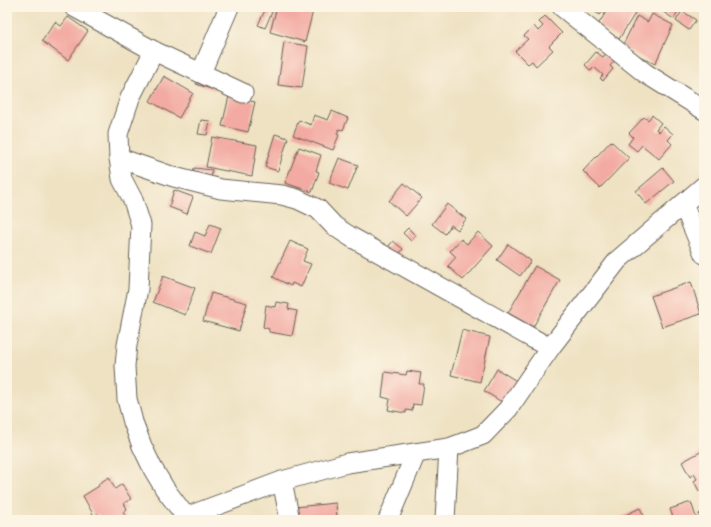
<svg xmlns="http://www.w3.org/2000/svg" width="711" height="527" font-family="'IM FELL Great Primer',serif">
<style>
.building{fill:#f3aaa2}
.lines{fill:none;stroke-linecap:round;stroke-linejoin:round}
.street-casing{stroke:#666156;stroke-width:21}
.street{stroke:#fff;stroke-width:19}
</style>
<rect width="100%" height="100%" fill="#fcf5e5"/>
<filter id="ink" filterUnits="userSpaceOnUse"><feTurbulence type="fractalNoise" baseFrequency=".025" numOctaves="2"/><feDisplacementMap in="SourceGraphic" scale="8" xChannelSelector="R" yChannelSelector="G"/><feConvolveMatrix kernelMatrix="1 2 1 2 8 2 1 2 1" color-interpolation-filters="sRGB"/></filter>
<filter id="wash" filterUnits="userSpaceOnUse"><feTurbulence type="fractalNoise" baseFrequency=".012" numOctaves="4" result="noise"/><feDisplacementMap in="SourceGraphic" scale="16" xChannelSelector="R" yChannelSelector="G"/><feGaussianBlur stdDeviation="0.9" result="paint"/><feColorMatrix in="noise" values="0 0 0 0 0 0 0 0 0 0 0 0 0 0 0 0 0 1.4 0 .05"/><feComposite in="paint" operator="in"/></filter>
<g filter="url(#wash)">
<rect width="100%" height="100%" fill="#efe2c3"/>
<g id="blocks">
<g class="building">
<path d="M277,7H314L305,42L270,32Z"/>
<path d="M592,7H606L600,15L591,9Z"/>
<path d="M609,7H639L619,39L598,25Z"/>
<path d="M662,7H672L678,11L674,19L660,10Z"/>
<path d="M266,8L272,12L265,28L258,25Z"/>
<path d="M682,11L696,20L689,30L676,21Z"/>
<path d="M652,14L673,25L655,64L622,47L637,16L648,22Z"/>
<path d="M545,16L562,33L549,46L553,50L536,66L532,61L528,64L515,51L528,39L524,36L534,26L538,31L543,26L539,22Z"/>
<path d="M68,17L88,31L68,60L42,41L55,22L61,26Z"/>
<path d="M284,42L308,46L302,88L278,85Z"/>
<path d="M608,51L617,58L610,66L613,69L603,81L600,78L603,75L594,67L591,71L585,65L596,52L603,57Z"/>
<path d="M199,75L217,81L214,90L196,84Z"/>
<path d="M164,76L193,93L179,118L150,101Z"/>
<path d="M229,96L255,102L248,132L222,126Z"/>
<path d="M332,111L348,118L343,130L339,129L337,134L339,135L333,150L293,135L299,120L311,125L314,115L328,120Z"/>
<path d="M652,115L661,123L656,129L659,132L664,126L673,134L668,140L672,144L659,159L642,145L637,151L628,144L633,137L629,133L644,117L648,120Z"/>
<path d="M201,120L210,121L207,135L198,134Z"/>
<path d="M275,134L288,138L278,171L265,167Z"/>
<path d="M212,137L257,145L252,176L206,167Z"/>
<path d="M611,141L629,158L600,188L583,171Z"/>
<path d="M299,147L321,155L316,171L319,172L312,192L285,183Z"/>
<path d="M339,158L358,165L348,190L329,183Z"/>
<path d="M194,168L212,170L211,182L193,180Z"/>
<path d="M663,168L674,181L646,204L636,191Z"/>
<path d="M404,183L422,198L406,216L389,201Z"/>
<path d="M174,190L193,197L187,214L169,207Z"/>
<path d="M447,204L466,219L458,230L451,225L445,234L432,224Z"/>
<path d="M210,224L221,228L211,254L190,246L195,232L205,236Z"/>
<path d="M408,228L416,236L411,241L403,233Z"/>
<path d="M478,232L493,246L463,280L448,266L456,257L450,251L461,239L467,244Z"/>
<path d="M290,241L308,249L303,261L311,264L301,287L292,283L291,286L273,277Z"/>
<path d="M393,241L403,249L395,260L384,252Z"/>
<path d="M508,244L531,261L520,276L497,260Z"/>
<path d="M535,266L560,280L533,327L508,313Z"/>
<path d="M163,276L195,288L185,315L153,302Z"/>
<path d="M691,282L701,314L662,327L651,296Z"/>
<path d="M211,293L247,303L239,331L203,321Z"/>
<path d="M276,302L289,304L288,309L297,311L292,336L269,332V329L263,327L266,305L275,307Z"/>
<path d="M462,330L490,337L480,382L451,375Z"/>
<path d="M497,369L523,385L510,407L484,391Z"/>
<path d="M407,371L421,373L419,384H424L421,405L413,404L412,411L406,410V413L388,410L390,399L382,397L385,372L406,375Z"/>
<path d="M704,450V488L699,491L694,481L697,479L694,474L690,477L682,462Z"/>
<path d="M109,477L115,489L122,484L131,499L124,503L127,509L123,512L126,517L121,520H112L110,518L106,520H102L98,514L94,516L83,496L99,486L98,484Z"/>
<path d="M691,502L697,520H674L670,509Z"/>
<path d="M336,503L337,520H296L295,507Z"/>
<path d="M640,508L646,520H615Z"/>
<path d="M704,512V520H701L699,514Z"/>
</g>
</g>
</g>
<g filter="url(#ink)">
<use href="#blocks" fill-opacity="0" stroke="#666156" stroke-width="1"/>
<g class="lines">
<defs>
<g id="street">
<path d="M74,7L154,51L243,93"/>
<path d="M562,7L645,73L704,110"/>
<path d="M154,51L130,98L118,134L119,158L122,179L133,200L141,225L138,289L127,345L125,366L127,399L133,422L142,446L153,469L165,489L186,517"/>
<path d="M201,73L229,7"/>
<path d="M119,158L174,177L221,189L282,195L297,199L318,209L334,226L351,237L550,348"/>
<path d="M683,204L704,254"/>
<path d="M282,481L290,520"/>
<path d="M182,520L186,517L282,481L347,463L449,448L483,435L508,409L550,348L618,260L704,186"/>
<path d="M388,520L416,453"/>
<path d="M445,520L449,448"/>
</g>
</defs>
<use href="#street" class="street-casing"/>
<use href="#street" class="street"/>
</g>
</g>
<rect width="711" height="527" fill="none" stroke="#fcf5e5" stroke-width="24"/>
</svg>
